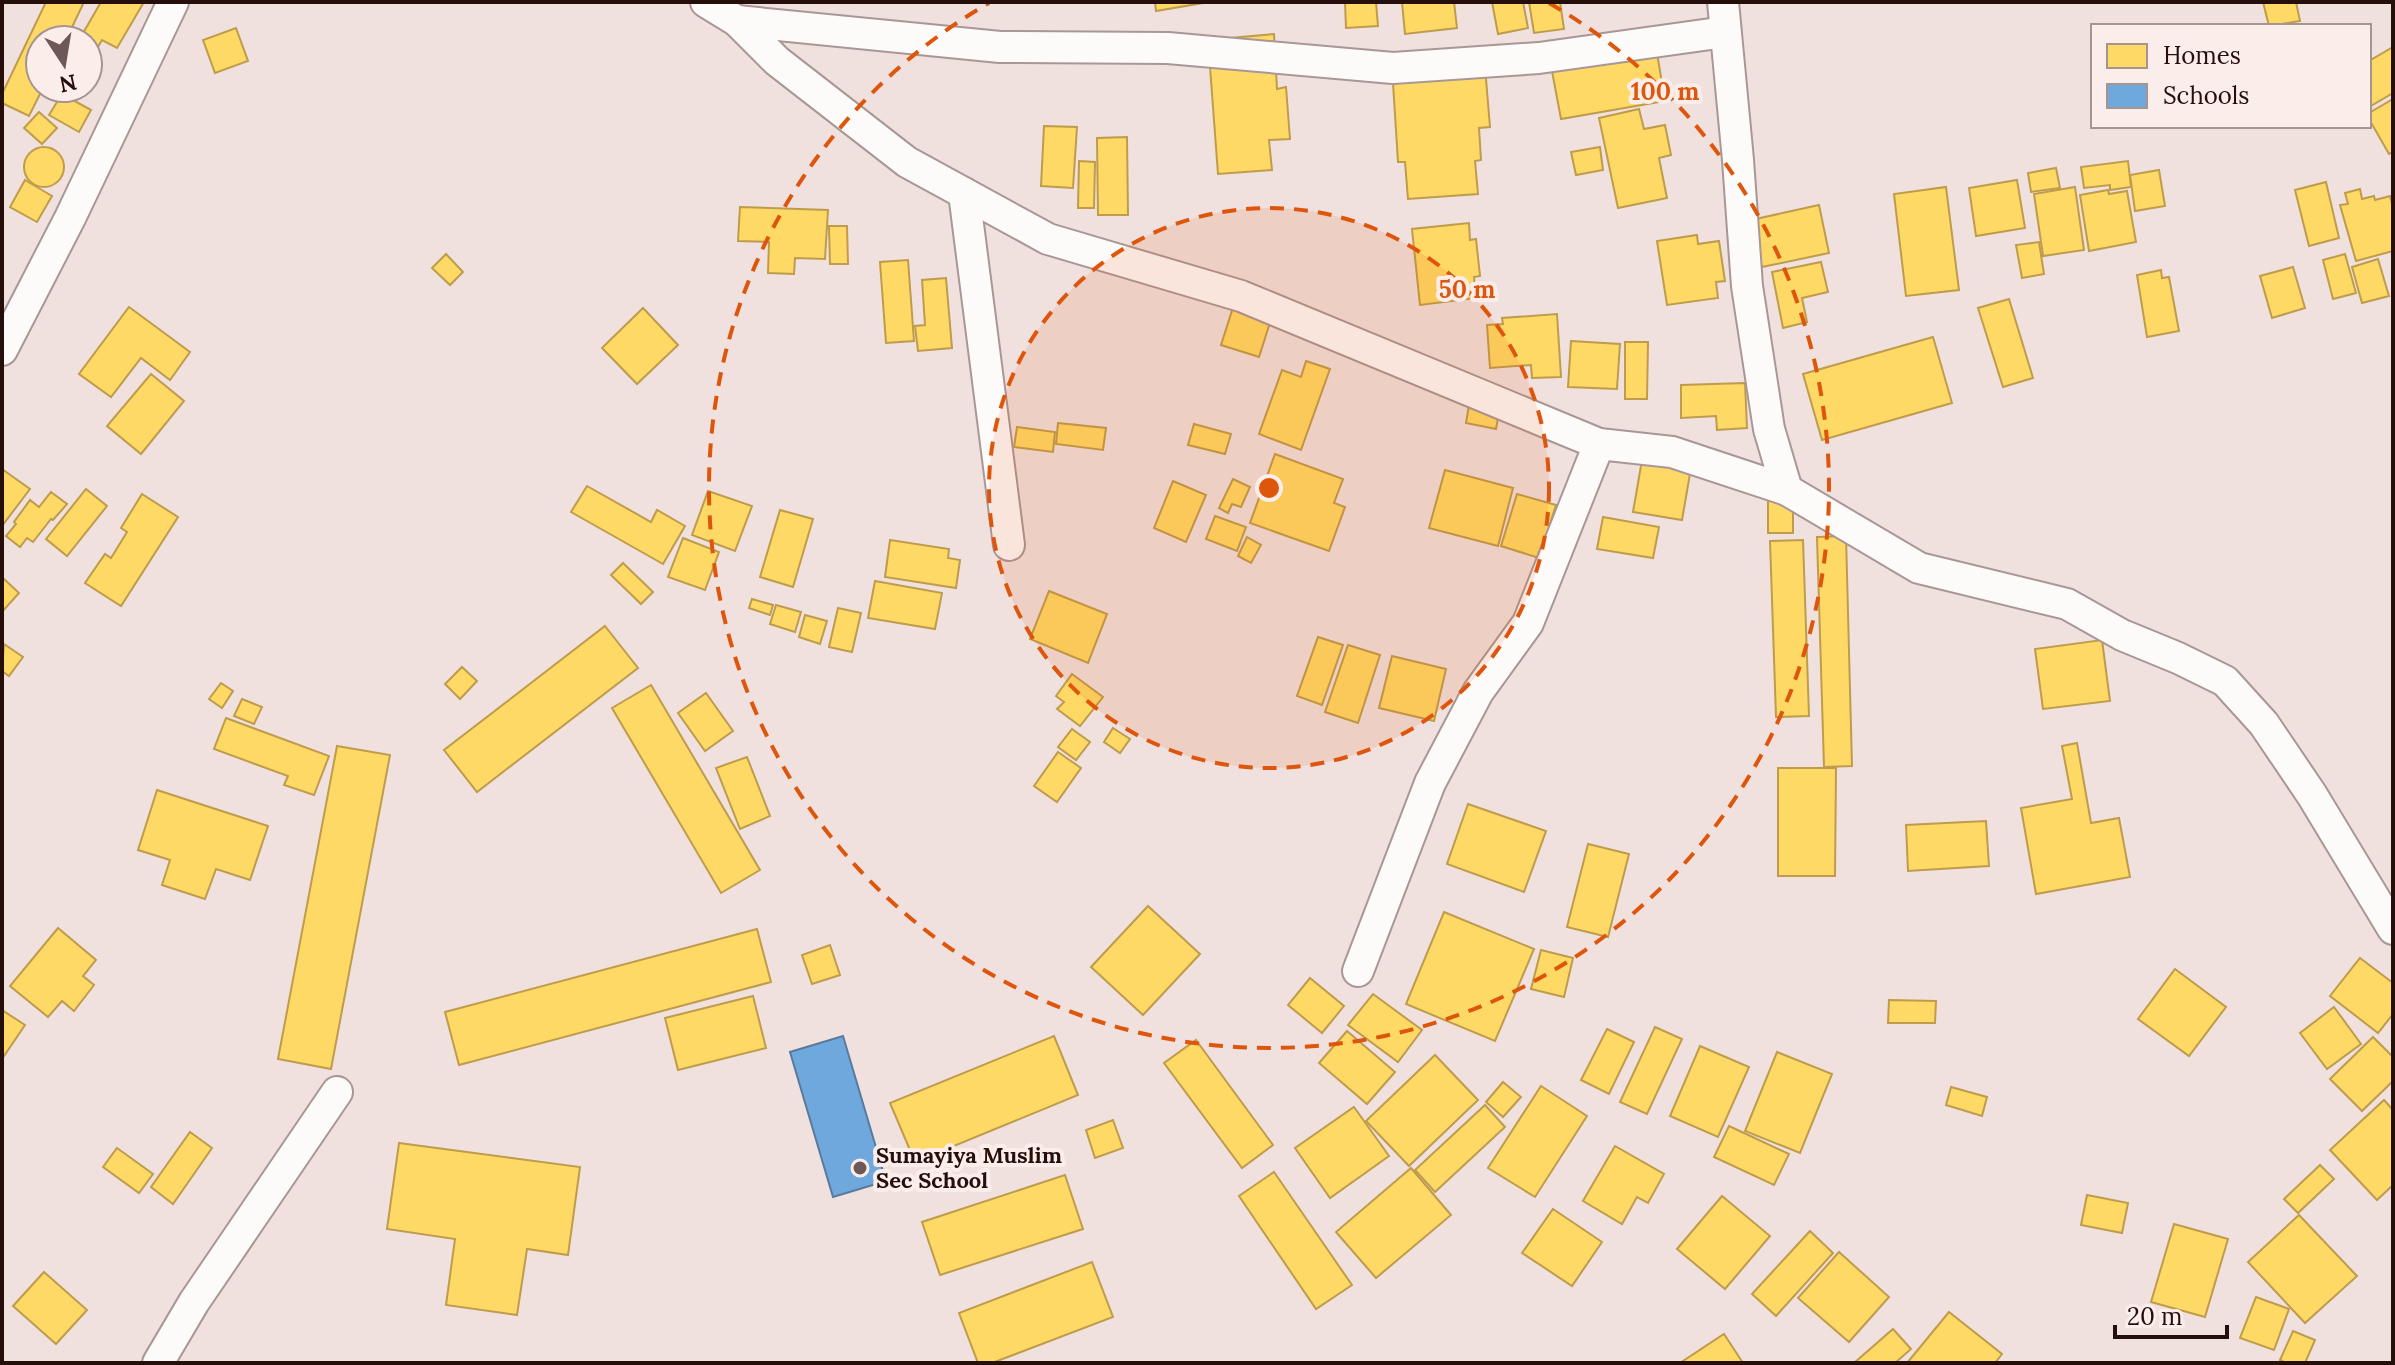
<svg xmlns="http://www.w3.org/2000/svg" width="2395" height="1365" font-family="Lora,serif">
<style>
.homes{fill:#ffd966;stroke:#be9c4b;stroke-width:2}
.schools{fill:#6fa8dc;stroke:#597a9d;stroke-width:2}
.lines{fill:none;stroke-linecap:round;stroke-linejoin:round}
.minor-casing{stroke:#a99795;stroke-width:34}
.minor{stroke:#fdfafa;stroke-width:30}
.ring{fill:none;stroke:#de550c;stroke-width:4;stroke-dasharray:14 10}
.poi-dot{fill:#6d5855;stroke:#fbedea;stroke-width:3}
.labels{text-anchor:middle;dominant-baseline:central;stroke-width:8;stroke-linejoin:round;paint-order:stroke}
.poi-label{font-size:22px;font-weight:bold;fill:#260f0b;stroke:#fbedea;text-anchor:start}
.centre{fill:#de550c;stroke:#fbedea;stroke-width:4}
.ring-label{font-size:24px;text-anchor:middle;font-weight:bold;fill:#de550c;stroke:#fbedea;stroke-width:8;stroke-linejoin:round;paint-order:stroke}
</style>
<rect width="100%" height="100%" fill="#f0e1df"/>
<g class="homes">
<path d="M46,2H84L66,40H40V88H43L29,116L2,103V94Z"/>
<path d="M101,2H144L117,48L102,40L88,64V40H79Z"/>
<path d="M1155,2H1202L1203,3L1156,11Z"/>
<path d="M1345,2H1376L1378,26L1346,28Z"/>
<path d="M1402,2H1454L1457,28L1405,34Z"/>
<path d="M1492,2H1523L1528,28L1498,34Z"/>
<path d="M1529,2H1560L1564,29L1534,33Z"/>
<path d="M2263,2H2296L2300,21L2269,26Z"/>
<path d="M236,28L248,61L215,73L203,40Z"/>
<path d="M1274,34L1277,89L1286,87L1290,139L1269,140L1272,170L1218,174L1208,40Z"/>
<path d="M2393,47V93L2369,107V61Z"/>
<path d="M1657,53L1665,101L1561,119L1552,71Z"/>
<path d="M1392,67H1485L1490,127L1479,128L1481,160L1475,161L1478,194L1408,199L1405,162H1398Z"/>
<path d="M62,94L91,110L79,132L49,115Z"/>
<path d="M2393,99V152L2389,154L2369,119V113Z"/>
<path d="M1639,109L1644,129L1665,125L1671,155L1659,158L1667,198L1618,208L1599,118Z"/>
<path d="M39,112L57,128L42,144L24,128Z"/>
<path d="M1044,126L1077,127L1073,188L1041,186Z"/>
<path d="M1127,137L1128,215H1098L1097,138Z"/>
<circle cx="44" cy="167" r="20"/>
<path d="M1600,147L1603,170L1576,175L1571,152Z"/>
<path d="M1079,161L1095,162L1094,208H1078Z"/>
<path d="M2128,161L2131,187L2110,190V185L2084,188L2081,167Z"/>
<path d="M2056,168L2060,188L2031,192L2028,173Z"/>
<path d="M2159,170L2165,206L2135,211L2130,175Z"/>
<path d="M25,180L52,196L37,222L10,207Z"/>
<path d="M2017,180L2025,228L1976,236L1969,188Z"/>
<path d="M2326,182L2339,238L2309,246L2295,190Z"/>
<path d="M1946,187L1959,290L1906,296L1894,194Z"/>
<path d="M2075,187L2084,250L2043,256L2034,194Z"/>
<path d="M2360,189L2362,199L2374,196L2375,200L2390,196L2393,208V251L2356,261L2340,205L2348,204L2345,193Z"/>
<path d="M2108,190L2109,194L2127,191L2136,242L2089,251L2080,195Z"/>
<path d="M1819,205L1829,253L1762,267L1751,220Z"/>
<path d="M740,207L828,210L825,259L795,258L794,274L768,273L769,242L738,241Z"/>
<path d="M1469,223L1470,240L1476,239L1480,276L1474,277L1476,298L1420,305L1412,229Z"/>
<path d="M829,226H847L848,264H830Z"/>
<path d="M1697,235L1698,244L1719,241L1725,281L1716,282L1718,298L1667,305L1657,241Z"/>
<path d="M2039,242L2044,274L2022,278L2016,245Z"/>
<path d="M446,254L463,272L450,285L432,268Z"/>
<path d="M2345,254L2356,293L2333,299L2323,260Z"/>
<path d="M2378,259L2389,296L2362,303L2352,267Z"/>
<path d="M908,260L914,341L886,343L880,262Z"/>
<path d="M1821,262L1828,292L1802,298L1807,322L1783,328L1772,272Z"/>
<path d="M2293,267L2305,308L2272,318L2260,276Z"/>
<path d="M2161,270L2162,278L2169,277L2179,331L2147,337L2137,275Z"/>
<path d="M946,278L952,348L918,351L915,326L925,325L922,280Z"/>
<path d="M1236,298L1274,310L1259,357L1221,345Z"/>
<path d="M2009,299L2033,378L2003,387L1978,308Z"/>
<path d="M129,307L190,352L170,380L141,358L111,397L79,374Z"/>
<path d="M643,308L678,345L637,384L602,348Z"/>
<path d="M1557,314L1561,377L1532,378L1531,365L1490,368L1487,325L1503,324L1502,318Z"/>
<path d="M1933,337L1952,403L1822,440L1803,374Z"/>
<path d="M1571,341L1620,344L1617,389L1568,387Z"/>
<path d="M1625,342H1648L1647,399H1625Z"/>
<path d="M1306,361L1330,369L1301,450L1259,434L1282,370L1301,377Z"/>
<path d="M151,374L184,401L141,454L107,426Z"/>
<path d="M1745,383L1747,428L1717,430L1716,416L1681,418V385Z"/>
<path d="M1470,399L1499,413L1496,429L1466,423Z"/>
<path d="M1058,423L1106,428L1103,450L1056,444Z"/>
<path d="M1194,424L1231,434L1225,454L1188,445Z"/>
<path d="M1017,427L1055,432L1053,452L1014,447Z"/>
<path d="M1275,454L1343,479L1334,503L1345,507L1329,551L1250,523Z"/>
<path d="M1642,460L1691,468L1682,520L1633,512Z"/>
<path d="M2,469L30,489L2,526Z"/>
<path d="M1445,470L1513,488L1498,546L1429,528Z"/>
<path d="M1233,479L1250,487L1241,507L1232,504L1228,513L1219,508Z"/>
<path d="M1173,481L1206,495L1186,542L1154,528Z"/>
<path d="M587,486L651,522L657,510L685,526L663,564L571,512Z"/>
<path d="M86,489L107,506L67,556L46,539Z"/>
<path d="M708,491L752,506L735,551L692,535Z"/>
<path d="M51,492L67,504L53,520L51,519L33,542L27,538L20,547L6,536L16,524L14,522L30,500L39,507Z"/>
<path d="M1768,492L1793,500V533H1768Z"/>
<path d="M142,494L178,517L121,606L85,583L105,554L111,558L127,532L121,528Z"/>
<path d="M1517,494L1556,505L1539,558L1501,546Z"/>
<path d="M780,510L813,519L793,587L760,577Z"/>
<path d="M1215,516L1246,527L1237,551L1206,539Z"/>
<path d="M1603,517L1659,527L1653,558L1597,549Z"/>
<path d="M1846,536L1852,766L1824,767L1817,537Z"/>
<path d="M1247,537L1261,545L1251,563L1238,556Z"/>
<path d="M683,538L719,552L705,590L668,577Z"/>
<path d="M890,540L949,549L948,558L960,560L956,588L885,577Z"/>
<path d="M1803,540L1809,716L1776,717L1770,541Z"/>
<path d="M623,563L653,592L641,604L611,575Z"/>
<path d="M3,578L19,593L2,612V579Z"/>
<path d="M875,581L942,593L935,629L868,618Z"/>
<path d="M1049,591L1107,614L1088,663L1030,639Z"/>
<path d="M752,599L773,605L770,615L749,608Z"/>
<path d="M776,605L801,612L795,632L770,624Z"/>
<path d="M838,608L861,613L852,652L829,647Z"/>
<path d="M805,615L827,621L820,644L799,637Z"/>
<path d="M605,626L638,668L477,792L444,750Z"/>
<path d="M1318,637L1343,645L1322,705L1297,696Z"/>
<path d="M2102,640L2110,701L2043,709L2035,649Z"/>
<path d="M4,644L23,657L9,676L2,671Z"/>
<path d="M1348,645L1380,655L1358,723L1325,712Z"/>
<path d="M1392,656L1446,669L1434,721L1379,708Z"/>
<path d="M462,667L477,681L460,699L445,684Z"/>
<path d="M1072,674L1103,697L1080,726L1057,709L1064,702L1056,696Z"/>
<path d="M221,683L233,691L222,708L209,699Z"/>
<path d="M651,685L760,870L721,893L612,708Z"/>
<path d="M706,693L733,731L705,751L678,713Z"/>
<path d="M242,699L262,707L254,724L234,716Z"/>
<path d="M226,718L329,756L314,795L284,785L288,776L214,749Z"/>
<path d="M1113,728L1130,739L1120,753L1104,742Z"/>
<path d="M1072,729L1090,742L1076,760L1058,747Z"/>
<path d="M2077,743L2091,823L2119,818L2130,877L2036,894L2021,808L2072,799L2062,746Z"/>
<path d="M337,746L390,755L331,1069L278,1059Z"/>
<path d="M1058,752L1081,768L1057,802L1034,786Z"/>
<path d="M747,757L770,816L740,829L716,768Z"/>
<path d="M1778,768H1836L1835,876H1778Z"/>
<path d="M157,790L268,826L250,880L216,869L205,899L162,885L170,860L138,850Z"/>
<path d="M1468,804L1546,831L1524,892L1447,864Z"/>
<path d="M1986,821L1989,866L1908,871L1906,825Z"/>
<path d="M1588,844L1629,854L1608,937L1567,927Z"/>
<path d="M1148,906L1200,954L1143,1015L1091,967Z"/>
<path d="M1444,912L1534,949L1495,1041L1406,1004Z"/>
<path d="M58,928L96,960L83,976L94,985L74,1011L62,1001L48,1017L10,986Z"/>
<path d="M757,929L771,982L459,1065L445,1012Z"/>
<path d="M830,945L840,975L812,984L802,955Z"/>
<path d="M1541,950L1573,958L1564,997L1531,989Z"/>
<path d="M2360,958L2393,983V1014L2378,1033L2330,996Z"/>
<path d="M2175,969L2226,1007L2189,1056L2138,1019Z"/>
<path d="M1310,978L1344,1006L1322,1033L1288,1005Z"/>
<path d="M1373,994L1422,1030L1398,1062L1348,1025Z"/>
<path d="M753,996L766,1048L678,1070L665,1018Z"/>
<path d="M1889,1000L1936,1001L1935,1023H1888Z"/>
<path d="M2334,1007L2361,1044L2327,1069L2300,1033Z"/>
<path d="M2,1010L25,1025L2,1059Z"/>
<path d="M1655,1027L1682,1039L1647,1114L1620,1102Z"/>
<path d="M1607,1029L1634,1042L1609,1094L1581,1080Z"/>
<path d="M1347,1031L1395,1072L1367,1104L1319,1063Z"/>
<path d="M1054,1036L1078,1095L915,1162L890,1103Z"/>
<path d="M2373,1037L2393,1057V1081L2362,1111L2330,1079Z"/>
<path d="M1196,1040L1273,1145L1242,1168L1164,1063Z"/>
<path d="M1700,1046L1749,1067L1718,1137L1670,1116Z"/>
<path d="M1777,1052L1832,1074L1800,1153L1745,1131Z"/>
<path d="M1435,1055L1478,1100L1409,1166L1366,1121Z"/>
<path d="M1503,1082L1521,1097L1503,1117L1486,1102Z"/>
<path d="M1541,1086L1587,1116L1535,1197L1488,1168Z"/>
<path d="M1951,1087L1987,1097L1982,1116L1946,1105Z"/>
<path d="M2384,1100L2393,1110V1185L2377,1200L2330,1150Z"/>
<path d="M1485,1105L1505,1127L1435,1192L1415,1170Z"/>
<path d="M1354,1107L1389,1156L1330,1198L1295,1148Z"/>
<path d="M1113,1120L1123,1148L1095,1158L1086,1130Z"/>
<path d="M1729,1126L1789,1154L1774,1185L1714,1157Z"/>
<path d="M190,1132L212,1148L173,1204L151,1187Z"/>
<path d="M399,1143L580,1167L568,1255L527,1249L517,1315L446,1305L455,1239L387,1229Z"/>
<path d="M1615,1146L1664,1174L1648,1203L1637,1197L1622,1224L1583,1201Z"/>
<path d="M117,1148L153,1174L139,1193L103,1167Z"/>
<path d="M2320,1165L2334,1179L2298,1213L2284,1199Z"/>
<path d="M1411,1168L1451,1215L1376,1278L1336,1232Z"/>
<path d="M1274,1172L1352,1285L1316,1309L1239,1196Z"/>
<path d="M1065,1175L1083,1229L940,1275L922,1222Z"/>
<path d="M2087,1195L2128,1203L2122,1233L2081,1225Z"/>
<path d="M1722,1196L1770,1236L1725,1289L1677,1249Z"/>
<path d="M1553,1209L1602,1242L1572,1286L1522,1253Z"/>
<path d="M2299,1215L2357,1276L2305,1323L2248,1262Z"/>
<path d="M2174,1224L2228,1239L2205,1317L2151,1302Z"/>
<path d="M1810,1231L1833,1253L1776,1316L1752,1294Z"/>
<path d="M1839,1252L1889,1297L1849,1342L1798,1298Z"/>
<path d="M1092,1262L1113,1317L992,1363H978L959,1313Z"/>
<path d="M44,1272L87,1310L56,1344L13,1306Z"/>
<path d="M2256,1297L2289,1309L2274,1350L2240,1338Z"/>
<path d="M1949,1312L2002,1354L1995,1363H1907Z"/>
<path d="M1893,1329L1911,1349L1895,1363H1854Z"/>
<path d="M2293,1331L2315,1340L2305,1363H2286L2280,1360Z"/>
<path d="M1724,1334L1743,1363H1680Z"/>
</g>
<path class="schools" d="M843,1036L886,1181L833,1197L790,1052Z"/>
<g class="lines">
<defs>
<g id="minor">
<path d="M706,2L737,21L777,61L907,162L1048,239L1241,296L1599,444L1672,452L1787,490L1919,568L2067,604L2122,635L2178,658L2225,681L2264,724L2312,795L2393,929"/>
<path d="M1723,2L1738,160L1747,286L1769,429L1787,490"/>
<path d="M737,21L1000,47L1168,48L1393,68L1539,58L1725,32"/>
<path d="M964,193L1009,545"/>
<path d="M2,350L70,218L173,2"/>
<path d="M1358,971L1430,783L1478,692L1528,623L1599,444"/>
<path d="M158,1363L194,1302L337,1092"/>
</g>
</defs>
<use href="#minor" class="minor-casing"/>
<use href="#minor" class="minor"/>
</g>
<circle cx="1269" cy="488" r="280" fill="#de550c" fill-opacity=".12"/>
<g class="ring">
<circle cx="1269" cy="488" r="280"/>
<path d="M1549 3A560 560 0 1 1 989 3"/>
</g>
<circle class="poi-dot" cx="860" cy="1168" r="8"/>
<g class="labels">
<g class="poi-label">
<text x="876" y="1155">Sumayiya Muslim<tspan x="876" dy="25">Sec School</tspan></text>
</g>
</g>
<circle cx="1269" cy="488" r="12" class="centre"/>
<g class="ring-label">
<text x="1665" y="100">100 m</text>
<text x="1467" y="298">50 m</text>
</g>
<rect width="2395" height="1365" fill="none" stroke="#260f0b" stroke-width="8"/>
<rect x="2091" y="24" width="280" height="104" fill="#fbedea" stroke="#a69491" stroke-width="2"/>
<rect x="2107" y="44" width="40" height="24" fill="#ffd966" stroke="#a69491" stroke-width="2"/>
<text x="2163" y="64" font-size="24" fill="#260f0b">Homes</text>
<rect x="2107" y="84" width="40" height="24" fill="#6fa8dc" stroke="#a69491" stroke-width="2"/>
<text x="2163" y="104" font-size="24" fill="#260f0b">Schools</text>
<g transform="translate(64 64) rotate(168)"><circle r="38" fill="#fbedea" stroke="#a69491" stroke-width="2"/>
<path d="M0-6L14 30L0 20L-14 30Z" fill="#6d5855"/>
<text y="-12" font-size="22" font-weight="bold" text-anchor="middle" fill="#260f0b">N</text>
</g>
<path d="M2115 1325v12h112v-12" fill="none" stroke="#260f0b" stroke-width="4"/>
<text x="2127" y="1325" font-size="24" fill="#260f0b" stroke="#fbedea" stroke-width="6" paint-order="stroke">20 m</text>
</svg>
